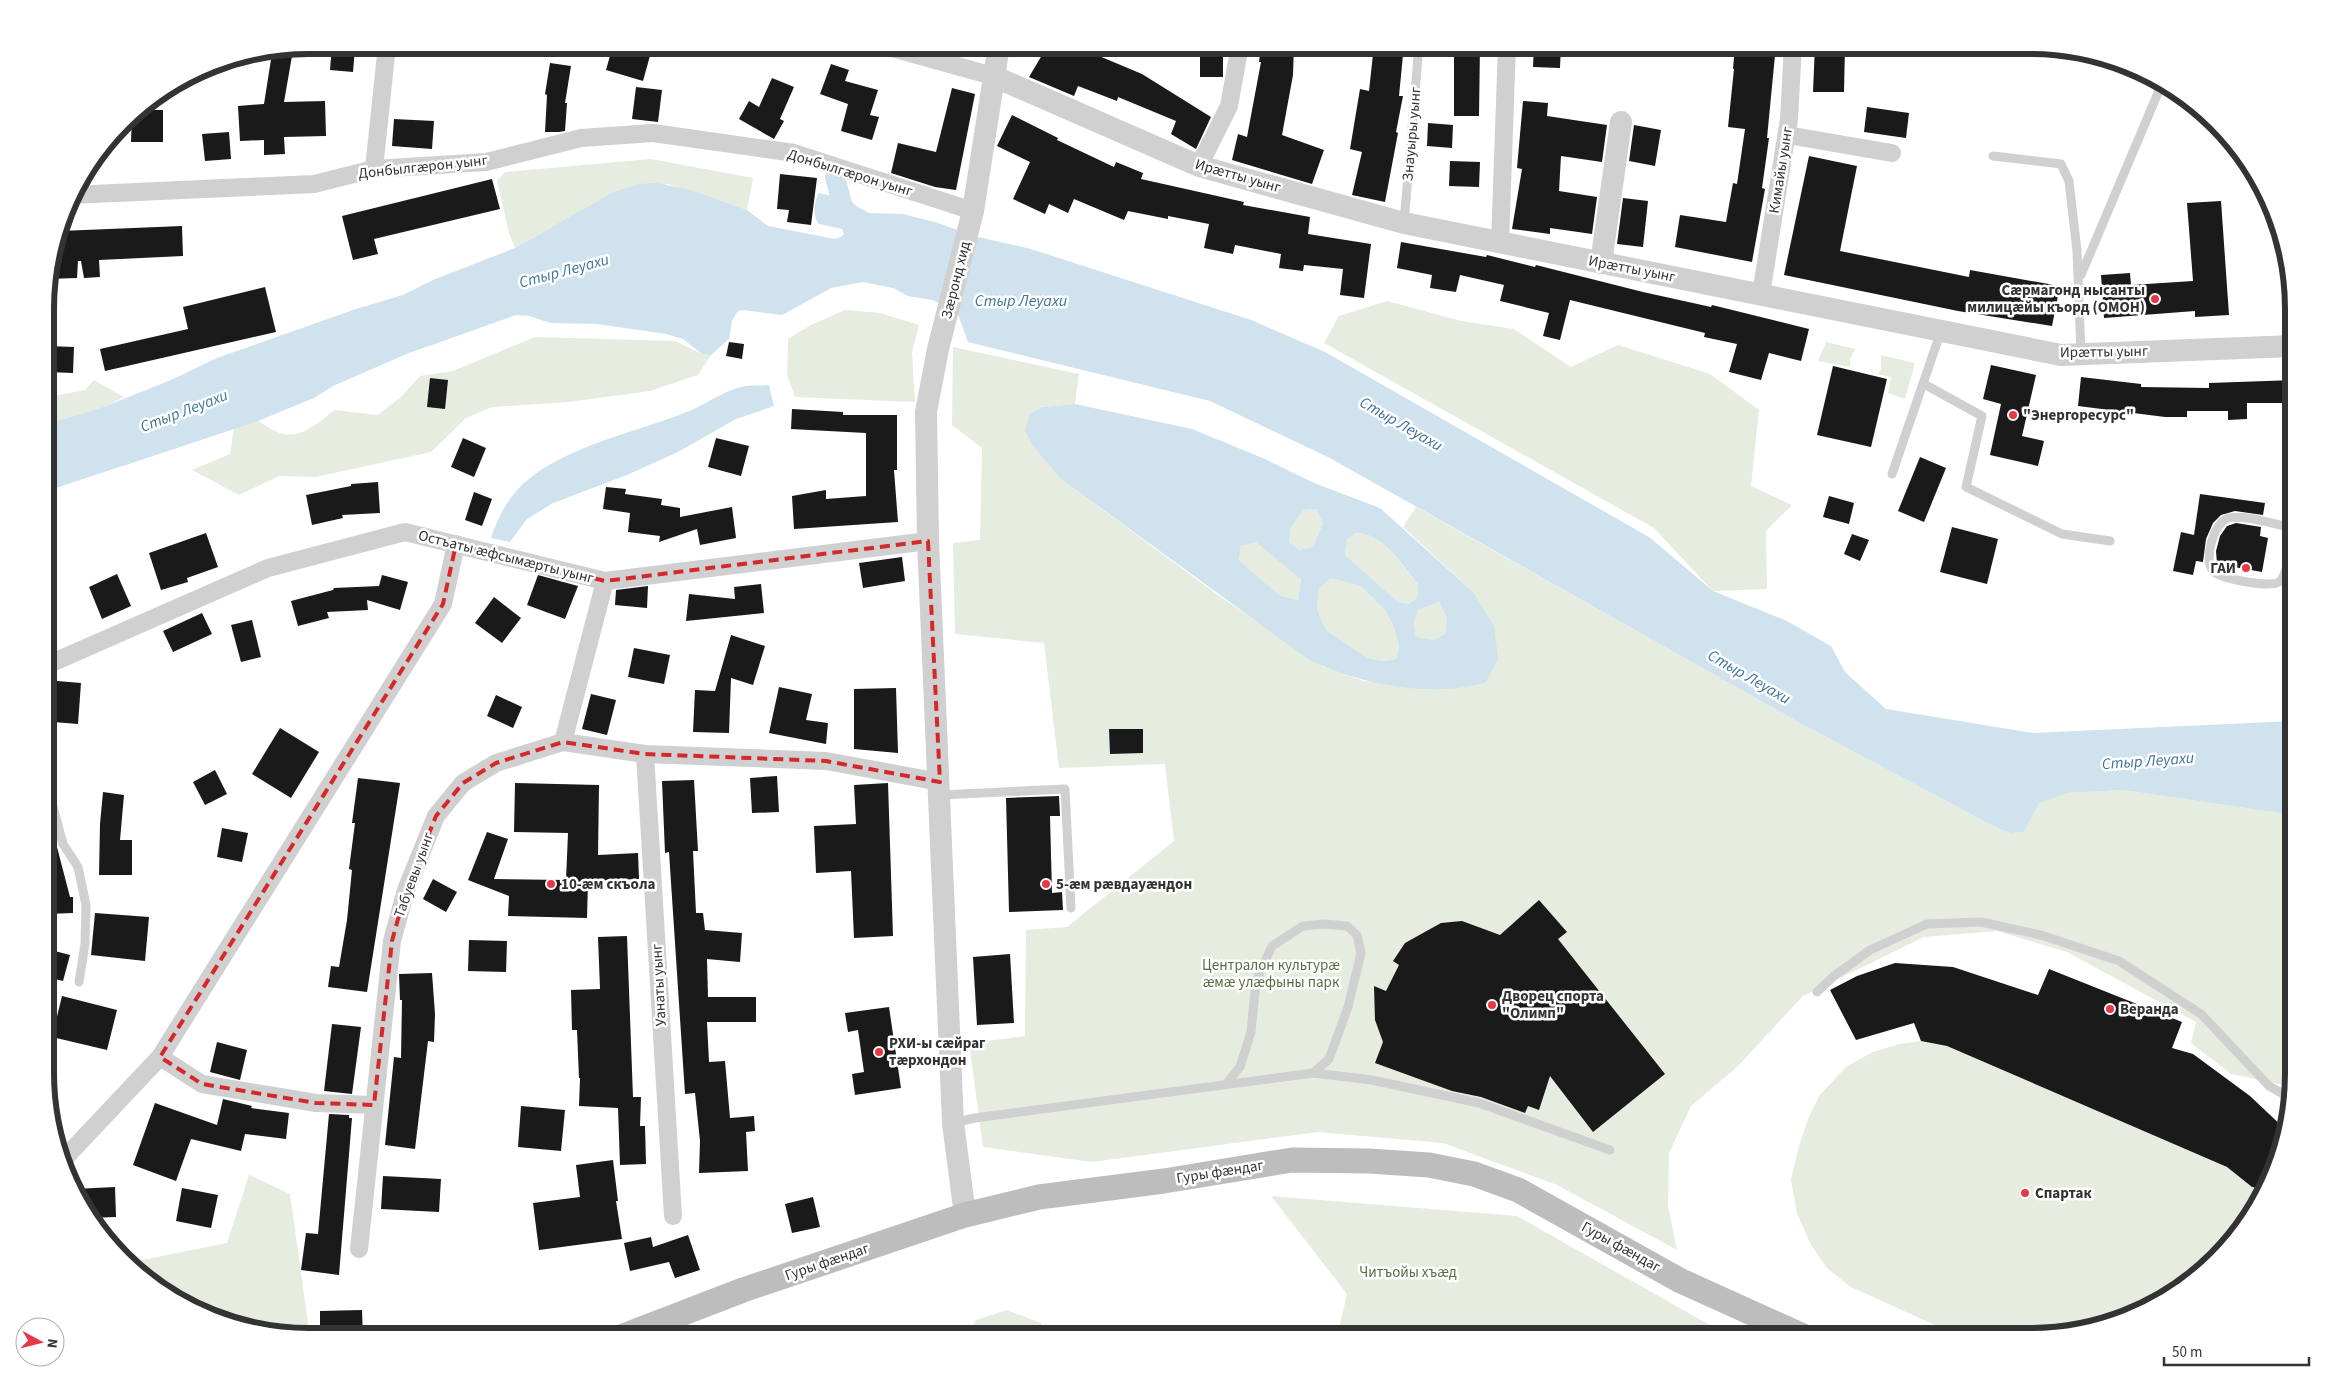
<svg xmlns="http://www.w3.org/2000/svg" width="2339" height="1382" font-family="'Source Sans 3',sans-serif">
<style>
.green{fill:#e6ecdf}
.water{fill:#cfe2ee;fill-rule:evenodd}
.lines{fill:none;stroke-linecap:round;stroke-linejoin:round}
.canal{stroke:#cfe2ee;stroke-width:20}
.building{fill:#1a1a1a}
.service{stroke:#d0d0d0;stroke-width:9}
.minor{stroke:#d0d0d0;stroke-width:18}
.tertiary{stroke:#d0d0d0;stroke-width:22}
.secondary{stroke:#bdbdbd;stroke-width:25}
.marked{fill:none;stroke:#d62828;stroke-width:4;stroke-dasharray:10 6;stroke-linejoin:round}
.poi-dot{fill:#e63946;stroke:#fff;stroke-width:2}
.labels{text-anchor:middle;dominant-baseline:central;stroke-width:5;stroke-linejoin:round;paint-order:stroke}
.street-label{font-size:15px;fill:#333;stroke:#fff}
.poi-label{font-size:15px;font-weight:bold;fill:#333;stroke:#fff;text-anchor:start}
.park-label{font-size:15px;fill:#56703f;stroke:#fff}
.water-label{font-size:16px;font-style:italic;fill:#3f7597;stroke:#fff}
.rim{fill:none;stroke:#333;stroke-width:6}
</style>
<rect width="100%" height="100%" fill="#fff"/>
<g class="green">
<path d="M651,159L753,178L747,210L668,184L550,228L515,248L509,233L497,181L505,172Z"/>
<path d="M1387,301L1461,321L1514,329L1571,367L1618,345L1710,374L1759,410L1751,486L1792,505L1766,531L1767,589L1713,591L1654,528L1324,343L1339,316Z"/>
<path d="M845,310L880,313L919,325L912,352L915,402L795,397L787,375L788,339L811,325Z"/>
<path d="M535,337L675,341L702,354L711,355L698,375L650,391L568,402L492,407L466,418L431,452L316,477L279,476L239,495L192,470L230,454L234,428L258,421C265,425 272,430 280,433C300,440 320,422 334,410L378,415L402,396L420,376L453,371Z"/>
<path d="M1826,342L1855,349L1850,359V367L1818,361Z"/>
<path d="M953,347L1079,374L1075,404L1043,407L1061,479L1222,598L1324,667L1363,681L1444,688L1473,592L1403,527L1416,507L1800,723L1999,829L2011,833L2024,832L2039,802L2068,793L2123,790L2293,815V1087L2231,1074L2191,1043L2196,1022L2067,952L1997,931L1924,937L1803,996L1737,1067L1691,1106L1669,1153L1668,1206L1677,1250L1557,1185L1443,1143L1318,1132L1092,1162L983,1147L969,1043L1025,1036L1026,930L1067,927L1174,841L1165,764L1059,768L1044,643L955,634L953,543L980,540L982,448L952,425Z"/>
<path d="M1881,355L1915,363L1905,399L1888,393L1891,377L1878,374L1881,369Z"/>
<path d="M94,380L124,397L106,406L47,424V395L54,396L85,390Z"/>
<path d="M1316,509L1323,523L1313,547L1299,550L1289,542L1291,527L1304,510Z"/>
<path d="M1355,533C1382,532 1401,565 1418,584L1417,598L1409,604L1398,602L1345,555L1347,540Z"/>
<path d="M1256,541L1301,580L1298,600L1279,595L1239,560L1241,546Z"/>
<path d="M1330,578L1361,586L1385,610L1394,628L1399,646L1396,659L1382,661L1368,658L1326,630L1317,609L1319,589Z"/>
<path d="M1439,602L1447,618L1445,634L1433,640L1416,638L1414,622L1418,610Z"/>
<path d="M1921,1041L1947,1046L2227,1167L2252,1187L2262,1199L2259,1205L2217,1260L2162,1302L2115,1323L2047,1336H1959L1849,1286L1826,1267L1810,1243L1797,1213L1791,1180L1798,1149L1808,1119L1819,1096L1847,1066L1873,1052L1900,1044Z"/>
<path d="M249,1175L290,1194L310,1337L240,1328L177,1302L127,1263L227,1243Z"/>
<path d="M1271,1196L1517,1216L1731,1337H1337L1347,1294Z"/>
<path d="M1007,1310L1041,1323L1039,1337H968L976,1320Z"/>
<path d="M1175,1328L1221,1337H1169Z"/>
</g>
<g class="water">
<path d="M656,183L687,189L747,210L768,226L835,239L841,237L844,234L842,229L819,224C812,217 814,201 819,193L841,198L869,213L903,214L938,223L974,236L1031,249L1251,320L1325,352L1649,537L1713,591L1787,621L1831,646L1845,672L1886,709L2033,733L2293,721V815L2123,790L2068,793L2039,803L2024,832L2011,833L1999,829L1800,723L1330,458L1210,401L968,342L956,309L932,300L908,296L893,288L863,282L831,288L782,315L742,310L737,312L732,321L729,339L711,355L702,354L683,339L666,334L597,324L551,323L529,316L516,315L409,353L333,386L314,398L258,421L47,491V424L106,406L171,380L217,358L356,309L403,295L433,280L515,248L614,192L640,184Z"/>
<path d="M769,385L774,406L736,419L678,452L627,475L553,503L527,519L510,542L491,538C498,517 507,499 524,483C568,444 640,432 694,409C711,401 727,389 746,386C753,385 761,386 769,385Z"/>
<path d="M1075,404L1192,429L1265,459L1314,483L1380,508L1473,592L1494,626L1498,659L1486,682C1434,699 1356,684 1308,659L1061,479L1033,446L1025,431L1030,414L1043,407ZM1316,509L1323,523L1313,547L1299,550L1289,542L1291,527L1304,510ZM1355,533C1382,532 1402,565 1418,584L1417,598L1409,604L1398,602L1345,555L1347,540ZM1256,542L1301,580L1298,600L1279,595L1239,560L1241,546ZM1330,578L1361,586L1385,610L1394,628L1399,646L1396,659L1382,661L1368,658L1326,630L1317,609L1319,589ZM1439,602L1447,618L1445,634L1433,640L1416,637L1414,622L1418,610Z"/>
</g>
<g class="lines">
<path class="canal" d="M835,177L843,207L855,219"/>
</g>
<g class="building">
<path d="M332,45L355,48L353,72L330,70Z"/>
<path d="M613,45H653L643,81L606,70Z"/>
<path d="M1048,45H1081L1080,48L1142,74L1211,117L1196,149L1171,134L1176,121L1118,97L1117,101L1078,86L1074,96L1029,77Z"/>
<path d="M1261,45H1294L1293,75L1282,135L1324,150L1312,184L1232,160L1238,134L1247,137L1261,62H1259Z"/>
<path d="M1374,45H1404L1399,96H1403L1396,132L1398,133L1385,202L1352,195L1362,152L1350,149L1360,89L1369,91Z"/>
<path d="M1454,45H1480L1479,116H1454Z"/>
<path d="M1534,45H1561L1560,68L1533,67Z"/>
<path d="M1735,45H1776L1767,138H1769L1762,188L1765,189L1752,262L1675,247L1680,215L1726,222L1733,183L1737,184L1745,129L1728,127L1734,69H1733Z"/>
<path d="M1815,45H1845L1844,92H1813Z"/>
<path d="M1200,49L1223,50V77H1200Z"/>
<path d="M272,53L292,56L284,102L325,101L326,136L284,137L285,154L264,155V140L240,141L238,106L264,104Z"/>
<path d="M550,63L571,66L565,103H567L565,131L559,132H545L547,95L545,94Z"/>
<path d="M831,64L849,70L845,81L878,90L870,115L879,117L872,140L841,131L848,104L820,94Z"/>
<path d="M772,78L794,87L780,119L784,121L774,139L739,119L749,101L759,107Z"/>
<path d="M636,87L662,90L658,122L632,119Z"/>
<path d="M952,88L975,94L956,190L935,187L891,173L898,143L936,152Z"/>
<path d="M1523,101L1548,103L1547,116L1607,125L1602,162L1561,156L1559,191L1597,197L1592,234L1550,228V234L1512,229L1522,169L1517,168Z"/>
<path d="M1867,107L1909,113L1906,138L1864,132Z"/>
<path d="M136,110H163V142H131L132,115Z"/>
<path d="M1012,115L1058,138L1057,140L1114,167L1116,162L1143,173L1141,179L1244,202L1243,205L1310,217L1308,234L1371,244L1364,298L1340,295L1343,269L1304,265L1303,271L1279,268L1281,254L1235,245L1233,254L1204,248L1209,224L1168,216V219L1128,211L1124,220L1074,199L1068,213L1049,204L1045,214L1013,199L1030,162L997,146Z"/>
<path d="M394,119L434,121L432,149L392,146Z"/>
<path d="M1428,123L1453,125L1452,148L1427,146Z"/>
<path d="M1634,125L1661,130L1655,166L1629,161Z"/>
<path d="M229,132L231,159L205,161L202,134Z"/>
<path d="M1809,156L1857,166L1840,251L1969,277L1970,270L2060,286L2052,326L1958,311L1784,275Z"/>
<path d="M1450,161L1480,162L1479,187L1449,186Z"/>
<path d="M780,174L817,178L811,225L787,222L789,210L777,209Z"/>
<path d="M492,179L500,209L374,239L378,254L353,260L342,216Z"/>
<path d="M1623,198L1648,201L1643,247L1617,244Z"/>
<path d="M2221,201L2229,315L2195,317V311L2104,318L2101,275L2130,273L2131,285L2193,281L2187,203Z"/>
<path d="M182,226L183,256L99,260L100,277L84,278L81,261H78L77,278L47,279L60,231Z"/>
<path d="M1401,242L1486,257L1487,255L1535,267L1536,265L1643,292L1711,307L1712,305L1809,329L1801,361L1769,353L1761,380L1729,372L1737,344L1704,337L1705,333L1570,300L1560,340L1543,336L1549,313L1500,301L1504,285L1460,275L1456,292L1430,288L1432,275L1397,268Z"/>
<path d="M265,287L276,332L105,371L100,349L188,329L183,307Z"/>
<path d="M729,342L744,344L742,359L726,356Z"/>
<path d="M47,346L74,347L73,373L47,372Z"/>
<path d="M1991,365L2036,375L2022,436L2044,441L2038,466L1990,455L2001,404L1983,399Z"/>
<path d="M1833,366L1887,379L1871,447L1817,435Z"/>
<path d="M2081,377L2141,384V387L2209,388V383L2293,380V403H2247V419L2228,420V411H2187V417H2165L2078,406Z"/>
<path d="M430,378L448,380L445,409L427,407Z"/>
<path d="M792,409L843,412V415H897V470H894L898,522L794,529L792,496L826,490V499L866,496V433L791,429Z"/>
<path d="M463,438L486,448L474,477L451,467Z"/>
<path d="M716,438L749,446L741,476L708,467Z"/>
<path d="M1920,457L1946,468L1924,522L1898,511Z"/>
<path d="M378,482L380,513L342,515L343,518L312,525L306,495L351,486V484Z"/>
<path d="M606,487L626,489L625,494L662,499L661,505L680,508V517L732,507L736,538L700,545L697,529L659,542L660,536L628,532L630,513L603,509Z"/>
<path d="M474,492L492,499L482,526L465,520Z"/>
<path d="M2200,494L2265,503L2263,515L2235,511L2221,515L2213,523L2206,539L2203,562L2196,561L2193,575L2173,571L2181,532L2194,535Z"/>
<path d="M1829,496L1854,503L1849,524L1823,517Z"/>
<path d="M2236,523L2261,527L2260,536L2268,538L2262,572L2217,564L2216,551L2220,536L2227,526Z"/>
<path d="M1952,527L1998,539L1987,584L1940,572Z"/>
<path d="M206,533L218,567L187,578L188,582L161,590L149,553Z"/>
<path d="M1852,534L1869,540L1860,561L1844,554Z"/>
<path d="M902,557L905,581L863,588L859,563Z"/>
<path d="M117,574L131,606L102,619L89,587Z"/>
<path d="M382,575L408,582L400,610L367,600L368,610L327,612L329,618L298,626L291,601L333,590L334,588L379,586Z"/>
<path d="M538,575L578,586L565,619L527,605Z"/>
<path d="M761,584L764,613L686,621L689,594L735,599L734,587Z"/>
<path d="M648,586L647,608L615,605L616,590Z"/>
<path d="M494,597L521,618L502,643L475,623Z"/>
<path d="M202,613L212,634L173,652L163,631Z"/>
<path d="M252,620L261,657L241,662L231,625Z"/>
<path d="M731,635L765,646L753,685L731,678L729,733L693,732L695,690L715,691Z"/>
<path d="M634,648L670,655L664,684L628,677Z"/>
<path d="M57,681L81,683L78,724L53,722Z"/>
<path d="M779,687L812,694L806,720L828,723L826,744L769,733Z"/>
<path d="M896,688L898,753L854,749V689Z"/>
<path d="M591,694L616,700L607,735L582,729Z"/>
<path d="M496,695L522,707L513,728L487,716Z"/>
<path d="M280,728L319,752L291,798L252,774Z"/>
<path d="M1109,729H1143V753L1110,754Z"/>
<path d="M215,770L227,794L205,805L193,782Z"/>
<path d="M777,776L779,812L752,813L750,778Z"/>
<path d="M358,778L400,783L367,992L328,987L331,966L339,967L347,920L352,870L349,869L355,823H352Z"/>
<path d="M694,780L698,851H693L696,913H703L705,930L742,933L740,962L707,959L708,997H756V1022H707L709,1062L725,1061L730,1118L754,1116L755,1131L746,1132L748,1171L699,1173L700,1141L695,1093L685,1094L669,852L665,853L662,781Z"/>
<path d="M515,783L599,785L598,855L638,853L639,879L588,881L587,918L508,916L509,896L468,880L487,832L508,839L494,879L566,880L568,833L514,832Z"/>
<path d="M888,783L893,936L854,938L851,871L816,873L814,826L856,824L854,785Z"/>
<path d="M103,792L124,795L120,840H132V875H99L100,824Z"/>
<path d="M1059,796L1060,816H1050L1052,893L1062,892L1063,910L1009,912L1006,798Z"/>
<path d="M47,828H52L70,897H73V913L47,914Z"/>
<path d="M222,828L248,833L242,862L217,857Z"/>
<path d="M433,879L457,892L446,912L423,899Z"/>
<path d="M1539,900L1567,932L1558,939L1665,1074L1593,1132L1550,1076L1539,1110L1528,1106L1525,1113L1481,1097L1452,1091L1375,1063L1383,1042L1375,1020L1374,986L1386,991L1399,965L1393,961L1405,943L1441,923L1462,921L1500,935Z"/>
<path d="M95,913L149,917L145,961L91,955Z"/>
<path d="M627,936L633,1097H641L640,1126H645L646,1164L620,1165L618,1108L579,1106L580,1078H579L577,1030H572L571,990L600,989L598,937Z"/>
<path d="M469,940L507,941L506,972L468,971Z"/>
<path d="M47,949L70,955L63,981L47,977Z"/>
<path d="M1010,954L1014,1023L977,1025L973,957Z"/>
<path d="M1895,963L1953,967L2038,995L2049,969L2182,1022L2172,1048L2193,1054L2250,1096L2286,1130L2280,1158L2266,1190L2252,1187L2227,1167L1947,1046L1921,1041L1914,1023L1856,1040L1830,990L1857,976Z"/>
<path d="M432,973L435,1014L434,1042L428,1041L415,1149L385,1145L394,1057L401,1058L402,1000H400L399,974Z"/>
<path d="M62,996L117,1010L107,1050L52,1037Z"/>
<path d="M889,1007L901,1088L855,1095L852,1074L864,1072L858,1030L848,1032L845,1013Z"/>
<path d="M332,1024L361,1027L352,1094L324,1091Z"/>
<path d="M217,1042L247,1050L240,1080L210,1072Z"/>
<path d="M223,1099L252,1106L251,1108L289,1113L286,1139L245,1134L241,1151L191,1139L176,1181L133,1165L155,1103L217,1125Z"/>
<path d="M521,1106L565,1110L561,1151L518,1147Z"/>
<path d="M329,1114L349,1115V1118H352L339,1275L301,1270L306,1233L318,1234Z"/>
<path d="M613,1160L618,1201H616L622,1239L539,1250L533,1203L580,1197L576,1165Z"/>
<path d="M383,1176L441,1179L439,1212L381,1209Z"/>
<path d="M115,1187L116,1217L89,1218L74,1189Z"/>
<path d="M182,1188L218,1195L211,1228L176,1221Z"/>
<path d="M813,1197L820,1227L792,1233L785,1204Z"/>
<path d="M688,1235L700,1270L675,1278L669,1262L630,1271L624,1243L651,1237L653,1247Z"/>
<path d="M362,1310L363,1337H320V1311Z"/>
</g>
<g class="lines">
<g class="service">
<path d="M1993,156L2061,164L2069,181L2077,251L2081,354"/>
<path d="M1404,223L1419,45"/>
<path d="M2081,275L2163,81"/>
<path d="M1924,384L1982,416L1966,487L2062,534L2110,541"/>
<path d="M1892,474L1941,331"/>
<path d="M2293,528C2277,525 2244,514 2229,518C2214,521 2203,560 2213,571C2220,579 2271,588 2279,582C2288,576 2291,542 2293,531"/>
<path d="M47,784L63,844L78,867L86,905L85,944L79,982"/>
<path d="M941,795L1065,789L1071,908"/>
<path d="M1817,992L1834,976L1870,950L1927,924L1981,922L2041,935L2119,961L2201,1014L2269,1086L2292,1099"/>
<path d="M1226,1084L1240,1067L1251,1032L1256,981L1272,946L1303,926L1325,924L1347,926L1357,935L1361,953L1348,1007L1329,1059L1313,1073"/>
<path d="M953,1123L975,1118L1313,1073L1372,1080L1479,1103L1610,1150"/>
</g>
<g class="minor">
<path d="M881,45L993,76"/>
<path d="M1787,135L1892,153"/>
<path d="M1199,166L1229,106L1240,45"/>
<path d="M374,169L387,45"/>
<path d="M71,195L314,184L374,169L486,162L581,138L653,133L794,153L973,211"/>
<path d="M1500,243L1507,45"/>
<path d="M1761,294L1789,119L1793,45"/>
<path d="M47,665L268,568L405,532L605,581L928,541"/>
<path d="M563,742L645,754L826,761L940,782"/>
<path d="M645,754L673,1216"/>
<path d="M160,1057L202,1084L316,1103L374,1105"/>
<path d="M61,1162L160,1057L443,604L456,544"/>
<path d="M359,1249L392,941L406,890L436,816L463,783L496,763L563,742L605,581"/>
</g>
<g class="tertiary">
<path d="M993,76L1199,166L1404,223L2061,355L2293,346"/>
<path d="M1601,263L1621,122"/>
<path d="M965,1215L953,1123L928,541L926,412L938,349L973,211L999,45"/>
</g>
<path class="secondary" d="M621,1337L743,1290L965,1215L1039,1197L1164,1181L1292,1160L1369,1161L1429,1165L1474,1174L1518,1190L1679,1280L1805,1337"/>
</g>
<path class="marked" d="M928,541L940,782L826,761L645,754L563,742L496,763L463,783L436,816L406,890L392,941L374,1105L316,1103L202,1084L160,1057L443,604L456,544L605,581Z"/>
<g class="poi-dot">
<circle cx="2155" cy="299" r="5"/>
<circle cx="2013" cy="415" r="5"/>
<circle cx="2246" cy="568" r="5"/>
<circle cx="551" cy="884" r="5"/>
<circle cx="1046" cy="884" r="5"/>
<circle cx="1492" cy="1005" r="5"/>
<circle cx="2110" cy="1009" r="5"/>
<circle cx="879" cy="1052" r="5"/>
<circle cx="2025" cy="1193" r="5"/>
</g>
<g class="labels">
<g class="street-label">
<text transform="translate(1412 134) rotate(-85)">Знауыры уынг</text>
<text transform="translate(423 167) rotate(-6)">Донбылгæрон уынг</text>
<text transform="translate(1781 170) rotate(-81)">Кимайы уынг</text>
<text transform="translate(850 173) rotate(17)">Донбылгæрон уынг</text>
<text transform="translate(1238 176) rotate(16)">Ирæтты уынг</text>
<text transform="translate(1632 269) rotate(11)">Ирæтты уынг</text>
<text transform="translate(956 280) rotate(-76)">Зæронд хид</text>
<text transform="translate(2104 352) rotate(-1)">Ирæтты уынг</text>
<text transform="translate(506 557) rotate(14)">Остъаты æфсымæрты уынг</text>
<text transform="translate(414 875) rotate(-70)">Табуевы уынг</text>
<text transform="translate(659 985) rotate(-93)">Уанаты уынг</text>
<text transform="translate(1220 1172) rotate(-9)">Гуры фӕндаг</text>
<text transform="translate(1621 1247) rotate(29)">Гуры фӕндаг</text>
<text transform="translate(827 1262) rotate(-19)">Гуры фӕндаг</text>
</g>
<g class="poi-label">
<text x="2145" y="290" text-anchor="end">Сæрмагонд нысанты<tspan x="2145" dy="17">милицæйы къорд (ОМОН)</tspan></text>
<text x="2023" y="415">"Энергоресурс"</text>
<text x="2236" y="568" text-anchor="end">ГАИ</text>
<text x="561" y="884">10-æм скъола</text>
<text x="1056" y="884">5-æм рӕвдауӕндон</text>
<text x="1502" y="996">Дворец спорта<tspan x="1502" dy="17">"Олимп"</tspan></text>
<text x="2120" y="1009">Веранда</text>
<text x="889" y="1043">РХИ-ы сæйраг<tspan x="889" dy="17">тæрхондон</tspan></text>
<text x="2035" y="1193">Спартак</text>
</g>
<g class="park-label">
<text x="1271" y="965">Централон культурæ<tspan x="1271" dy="17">æмæ улæфыны парк</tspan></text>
<text x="1408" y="1272">Читъойы хъæд</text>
</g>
<g class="water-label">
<text transform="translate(564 271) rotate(-15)">Стыр Леуахи</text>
<text x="1021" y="301">Стыр Леуахи</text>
<text transform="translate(184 411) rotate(-21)">Стыр Леуахи</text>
<text transform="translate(1401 424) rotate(30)">Стыр Леуахи</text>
<text transform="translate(1749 677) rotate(30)">Стыр Леуахи</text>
<text transform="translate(2148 761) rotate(-4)">Стыр Леуахи</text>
</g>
</g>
<path d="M0 0H2339V1382H0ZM309 54H2030A255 255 0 0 1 2285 309V1073A255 255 0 0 1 2030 1328H309A255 255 0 0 1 54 1073V309A255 255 0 0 1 309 54Z" fill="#fff" fill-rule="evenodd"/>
<path class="rim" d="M309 54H2030A255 255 0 0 1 2285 309V1073A255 255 0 0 1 2030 1328H309A255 255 0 0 1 54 1073V309A255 255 0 0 1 309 54Z"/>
<g transform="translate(40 1342) rotate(97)"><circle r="24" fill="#ffffff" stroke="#adadad"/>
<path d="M0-4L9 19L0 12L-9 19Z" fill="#e63946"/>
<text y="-8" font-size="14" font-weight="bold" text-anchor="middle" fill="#333333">N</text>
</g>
<path d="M2164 1357v8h145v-8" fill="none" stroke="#333333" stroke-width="2.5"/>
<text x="2172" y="1357" font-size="15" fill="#333333" stroke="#ffffff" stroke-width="4" paint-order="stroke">50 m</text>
</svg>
